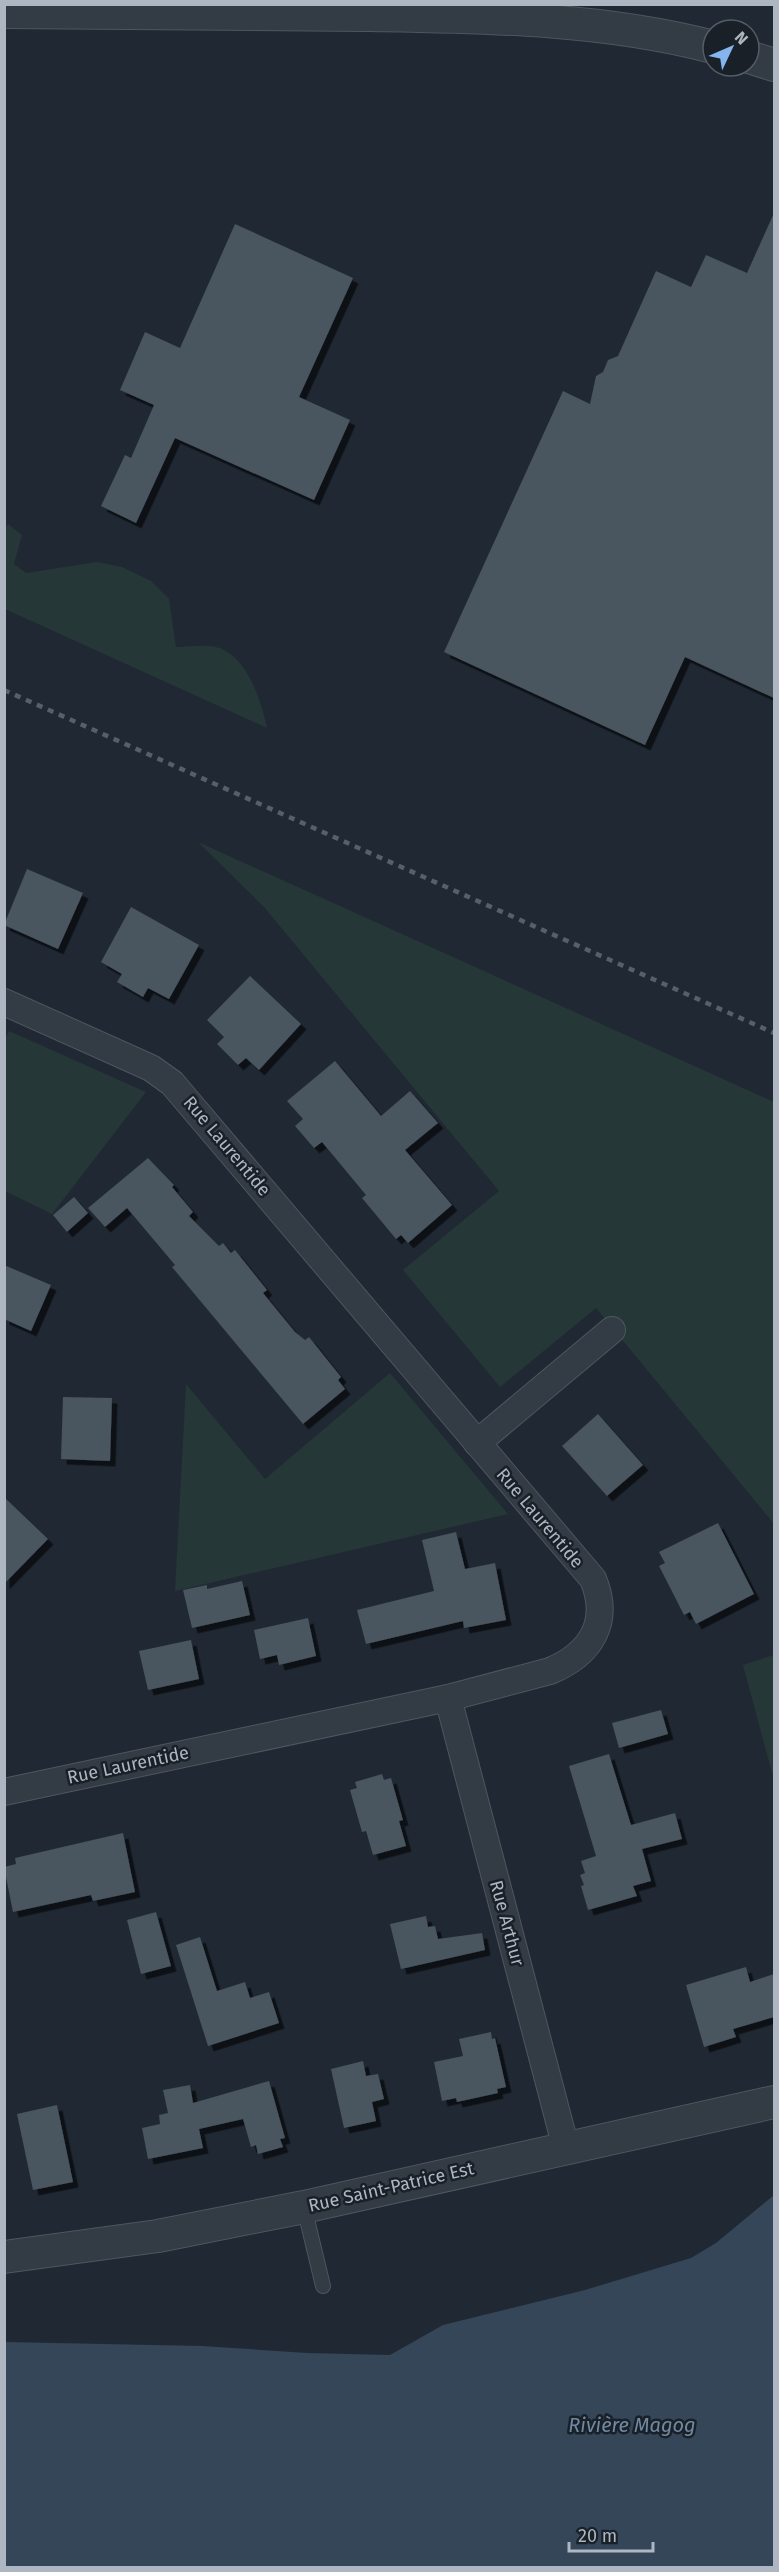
<svg xmlns="http://www.w3.org/2000/svg" width="779" height="2572" font-family="'Fira Sans',sans-serif">
<style>
.green{fill:#253736}
.water{fill:#354659}
.building{fill:#48545f;filter:url(#shadow)}
.lines{fill:none;stroke-linecap:round;stroke-linejoin:round}
.service-casing{stroke:#4e565f;stroke-width:16}
.minor-casing{stroke:#4e565f;stroke-width:28}
.tertiary-casing{stroke:#4e565f;stroke-width:34}
.service{stroke:#333b44;stroke-width:14}
.minor{stroke:#333b44;stroke-width:26}
.tertiary{stroke:#333b44;stroke-width:32}
.rail{stroke:#55606b;stroke-width:4.5;stroke-dasharray:6 6;stroke-linecap:butt}
.labels{text-anchor:middle;dominant-baseline:central;stroke-width:5;stroke-linejoin:round;paint-order:stroke}
.street-label{font-size:18px;fill:#adb6c1;stroke:#192028}
.water-label{font-size:20px;font-style:italic;fill:#7089a3;stroke:#192028}
</style>
<defs>
<filter id="shadow"><feDropShadow dx="5.5" dy="5.5" stdDeviation="0" flood-color="#0009"/></filter>
</defs>
<rect width="100%" height="100%" fill="#202933"/>
<g class="green">
<path d="M8,524L22,535L14,564L26,573L97,562L122,567L151,581L169,599L176,647C191,647 211,643 224,650C249,662 262,704 267,728L5,609L4,530Z"/>
<path d="M198,842L774,1102V1524L596,1308L500,1387L403,1270L499,1191L264,907Z"/>
<path d="M9,1031L146,1092L52,1214L5,1191L4,1041Z"/>
<path d="M390,1373L508,1514L175,1591L186,1384L265,1479Z"/>
<path d="M774,1655V1780L743,1665Z"/>
</g>
<path class="water" d="M774,2195V2567H5V2342L202,2346L307,2353L390,2355L443,2325L585,2290L691,2258L716,2243Z"/>
<g class="building">
<path d="M774,213V698L685,657L645,745L444,652L563,391L590,404L596,376L603,372L608,360L618,356L656,271L691,287L706,255L747,273Z"/>
<path d="M235,224L353,278L299,397L350,420L314,500L175,438L136,523L101,506L125,455L131,458L154,405L120,390L145,332L180,348Z"/>
<path d="M27,869L83,893L58,949L4,925Z"/>
<path d="M131,907L199,945L169,999L148,988L143,997L117,982L122,974L101,962Z"/>
<path d="M250,976L301,1024L259,1070L246,1058L238,1065L217,1044L224,1037L207,1020Z"/>
<path d="M335,1061L381,1116L410,1091L438,1123L405,1150L452,1205L408,1243L401,1235L396,1239L362,1198L366,1195L322,1142L314,1148L295,1126L303,1119L287,1101Z"/>
<path d="M148,1158L174,1185L172,1187L193,1212L189,1216L219,1246L223,1243L231,1253L235,1250L267,1290L263,1293L295,1332L305,1340L309,1337L341,1377L338,1380L345,1389L303,1424L172,1267L175,1265L127,1208L105,1227L88,1208Z"/>
<path d="M74,1197L88,1213L67,1232L53,1215Z"/>
<path d="M4,1265L51,1285L31,1331L4,1319Z"/>
<path d="M63,1397L112,1398L110,1461L61,1459Z"/>
<path d="M598,1414L643,1465L607,1496L562,1446Z"/>
<path d="M4,1497L48,1539L4,1584Z"/>
<path d="M718,1523L754,1594L696,1624L690,1612L684,1615L659,1566L665,1563L659,1552Z"/>
<path d="M456,1532L465,1569L495,1563L506,1620L464,1628L463,1621L366,1644L357,1610L434,1591L422,1540Z"/>
<path d="M242,1581L250,1615L192,1628L183,1590L207,1585V1589Z"/>
<path d="M308,1618L316,1656L279,1665L277,1655L260,1659L254,1630Z"/>
<path d="M191,1640L199,1679L148,1690L139,1651Z"/>
<path d="M661,1710L668,1734L619,1748L612,1723Z"/>
<path d="M609,1754L631,1825L675,1813L682,1839L642,1849L651,1881L633,1886L637,1896L588,1910L581,1886L584,1885L580,1875L585,1873L581,1861L596,1856L569,1766Z"/>
<path d="M382,1774L384,1780L391,1778L403,1820L399,1821L406,1846L373,1855L366,1831L362,1832L350,1790L357,1788L355,1782Z"/>
<path d="M123,1833L135,1892L93,1901L91,1895L13,1912L4,1867L16,1864L15,1858Z"/>
<path d="M156,1912L171,1966L141,1974L127,1920Z"/>
<path d="M426,1916L428,1927L435,1926L438,1939L482,1933L485,1950L401,1969L390,1924Z"/>
<path d="M200,1937L217,1991L245,1982L250,1998L269,1992L279,2023L208,2046L176,1945Z"/>
<path d="M746,1967L750,1982L774,1974V2017L733,2029L736,2037L704,2047L686,1985Z"/>
<path d="M491,2032L492,2039L495,2038L506,2087L497,2089L498,2093L457,2102L456,2098L442,2101L434,2062L463,2056L459,2039Z"/>
<path d="M363,2061L366,2076L378,2074L384,2099L372,2102L376,2121L344,2128L331,2069Z"/>
<path d="M269,2081L285,2138L280,2139L283,2147L258,2154L256,2145L251,2147L243,2119L199,2129L203,2148L148,2159L142,2128L160,2124L159,2115L168,2113L163,2090L190,2085L193,2103Z"/>
<path d="M57,2105L73,2182L33,2190L17,2114Z"/>
</g>
<g class="lines">
<defs>
<path id="service" d="M304,2207L323,2286"/>
<g id="minor">
<path d="M4,1002L151,1068L172,1083L593,1579C611,1622 591,1654 550,1671L448,1698L4,1792"/>
<path d="M477,1443L612,1330"/>
<path d="M448,1698L566,2148"/>
</g>
<g id="tertiary">
<path d="M4,12C127,12 249,13 371,15C486,17 601,18 713,47"/>
<path d="M749,57L774,65"/>
<path d="M4,2257L158,2236L304,2207L774,2102"/>
</g>
</defs>
<use href="#service" class="service-casing"/>
<use href="#minor" class="minor-casing"/>
<use href="#tertiary" class="tertiary-casing"/>
<use href="#service" class="service"/>
<use href="#minor" class="minor"/>
<use href="#tertiary" class="tertiary"/>
<path class="rail" d="M4,690L774,1033"/>
</g>
<g class="labels">
<g class="street-label">
<text transform="translate(227 1146) rotate(50)">Rue Laurentide</text>
<text transform="translate(540 1518) rotate(50)">Rue Laurentide</text>
<text transform="translate(128 1765) rotate(-12)">Rue Laurentide</text>
<text transform="translate(507 1923) rotate(75)">Rue Arthur</text>
<text transform="translate(391 2187) rotate(-13)">Rue Saint-Patrice Est</text>
</g>
<g class="water-label">
<text x="632" y="2425">Rivière Magog</text>
</g>
</g>
<rect width="779" height="2572" fill="none" stroke="#adb6c1" stroke-width="12"/>
<g transform="translate(731 48) rotate(46)"><circle r="28" fill="#192028" stroke="#545c65" stroke-width="1.5"/>
<path d="M0-4.5L10 22L0 15L-10 22Z" fill="#85b5ee"/>
<text y="-9" font-size="16" font-weight="bold" text-anchor="middle" fill="#adb6c1">N</text>
</g>
<path d="M569 2542v9h84v-9" fill="none" stroke="#adb6c1" stroke-width="3"/>
<text x="578" y="2542" font-size="18" fill="#adb6c1" stroke="#192028" stroke-width="4.5" paint-order="stroke">20 m</text>
</svg>
